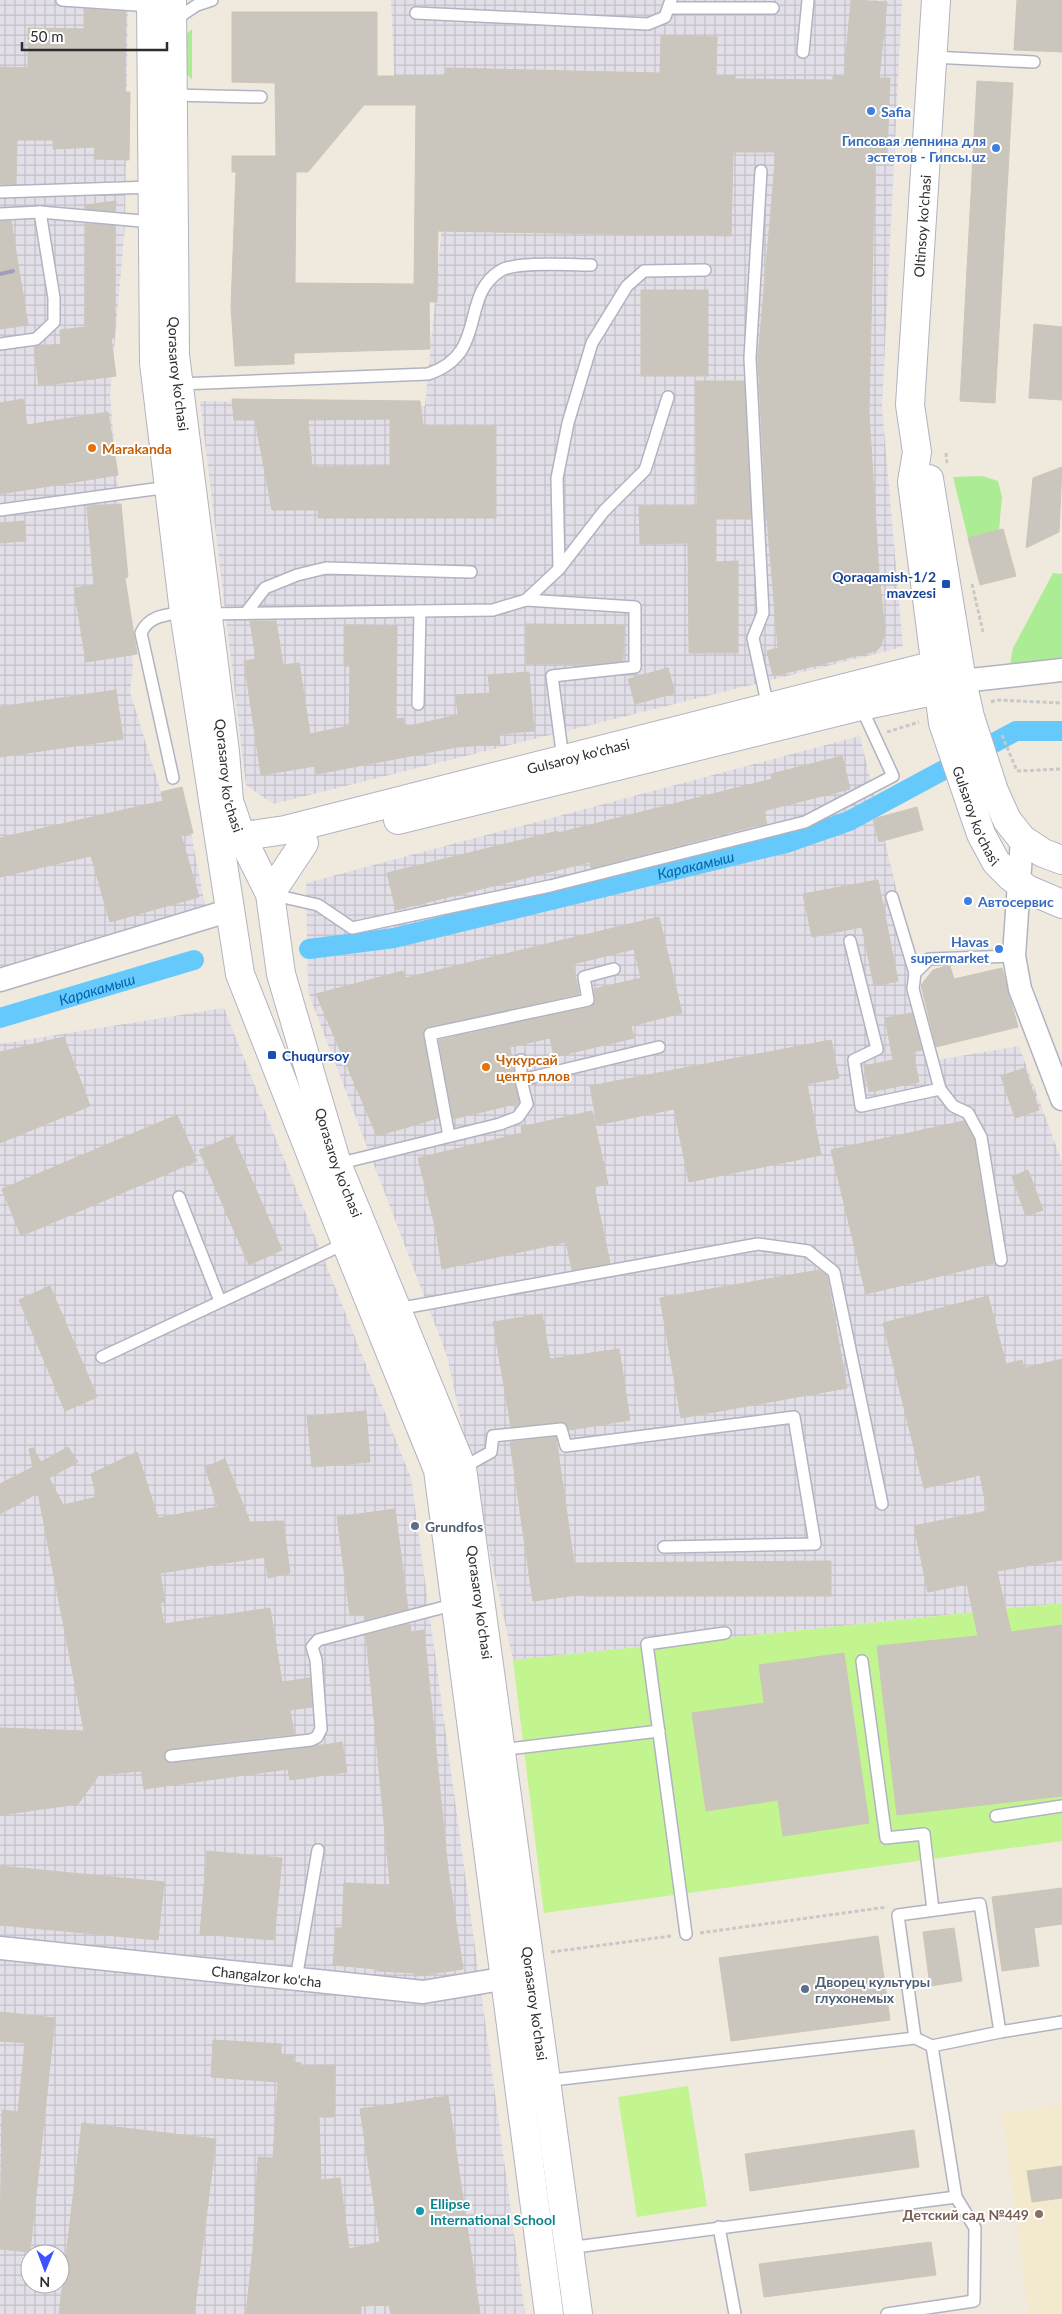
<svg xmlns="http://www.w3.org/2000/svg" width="1062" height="2314" font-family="Lato,sans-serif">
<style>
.industrial{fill:url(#industrial-grid);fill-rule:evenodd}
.education{fill:#f3e9cc}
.green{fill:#acec95}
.pitch{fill:#c2f490}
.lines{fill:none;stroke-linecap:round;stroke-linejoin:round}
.canal{stroke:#66c9fc;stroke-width:20}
.building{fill:#cbc6bd;stroke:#ccc6b7;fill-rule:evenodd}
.lane-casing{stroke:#b2b3c2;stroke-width:14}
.street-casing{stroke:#b2b3c2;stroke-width:25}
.secondary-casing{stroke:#b2b3c2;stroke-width:30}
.path{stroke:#c8c8c8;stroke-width:3;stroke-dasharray:4 2.5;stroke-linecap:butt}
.lane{stroke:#fff;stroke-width:11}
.street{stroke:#fff;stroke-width:22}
.secondary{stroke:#fff;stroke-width:28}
.rail{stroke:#a0a1b9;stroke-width:4}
.shop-dot{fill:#3f7fe0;stroke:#fff;stroke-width:2}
.food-dot{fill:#e8710a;stroke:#fff;stroke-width:2}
.transit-dot{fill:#1a4fb4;stroke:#fff;stroke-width:2}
.service-dot{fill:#5c6f8a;stroke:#fff;stroke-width:2}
.culture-dot{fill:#0f9aa8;stroke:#fff;stroke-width:2}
.education-dot{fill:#8d6e63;stroke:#fff;stroke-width:2}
.labels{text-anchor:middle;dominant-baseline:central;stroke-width:4;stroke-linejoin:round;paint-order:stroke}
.shop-label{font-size:14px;font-weight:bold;fill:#366cbe;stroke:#fff;text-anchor:start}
.street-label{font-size:14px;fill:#2d2d2d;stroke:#fff}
.food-label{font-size:14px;font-weight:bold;fill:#c56008;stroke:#fff;text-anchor:start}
.transit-label{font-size:14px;font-weight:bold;fill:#164399;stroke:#fff;text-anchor:end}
.service-label{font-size:14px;font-weight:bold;fill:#4e5e75;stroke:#fff;text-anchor:start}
.culture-label{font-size:14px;font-weight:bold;fill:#0d838f;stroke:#fff;text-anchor:start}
.education-label{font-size:14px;font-weight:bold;fill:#785e54;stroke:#fff;text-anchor:end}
.water-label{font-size:15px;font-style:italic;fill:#0065ae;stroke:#fff}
</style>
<defs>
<pattern id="industrial-grid" width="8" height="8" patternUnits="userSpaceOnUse" patternTransform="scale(1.25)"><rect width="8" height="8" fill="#e2dfe8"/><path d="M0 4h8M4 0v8" fill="none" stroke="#c2c0c7"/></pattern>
</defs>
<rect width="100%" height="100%" fill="#f0e9de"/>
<g class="industrial">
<path d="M0,0H128L125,226L110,395L133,667L130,692L161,792L182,787L205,905L0,971Z"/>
<path d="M391,0H902L882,407L903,647L273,804L246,785L200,401L425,406L441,237L440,100L395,97Z"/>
<path d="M860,736L937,1060L1019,1046L1062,1162V1603L513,1660L447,1356L308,992L306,883Z"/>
<path d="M224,1008L411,1478L525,2314H0V1044ZM30,2254H60V2284H30Z"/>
</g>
<path class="education" d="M1062,2104V2314H1029L1002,2113Z"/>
<g class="green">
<path d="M192,29V80L181,67V39Z"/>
<path d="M982,476L998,481L1002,497L999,530L968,538L953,477Z"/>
<path d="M1053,573L1062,574V658L1010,665L1013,648Z"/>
</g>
<g class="pitch">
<path d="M1062,1603V1841L544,1913L513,1660Z"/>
<path d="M688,2086L707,2206L637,2217L618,2097Z"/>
</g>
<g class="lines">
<g class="canal">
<path id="s1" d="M309,949L394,938L786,843L849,821L1016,731H1062"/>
<path id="s2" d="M0,1018L194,960"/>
</g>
</g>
<g class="building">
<path d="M851,0L887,2L879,78H890L887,153H875L869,413L879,574L885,632L881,646L876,651L773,676L767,651L778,648L767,519H766L758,358L776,152H733L731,236L438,231L437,302H429L430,349L294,353V364L235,366L231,307L236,172H232V156H276L275,83L232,82V12H377V76H446V68L660,73L661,36L717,37L716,76H734V79L833,80V76H844ZM364,105H416L414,284L295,283L296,172H308Z"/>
<path d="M1017,0H1062V52L1014,50Z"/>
<path d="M84,9L126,12L125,92H130L129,160L94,159L95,147L53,149V140H17L16,184H0V67L28,68V28L84,29Z"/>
<path d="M977,81L1013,83L995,403L960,401Z"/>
<path d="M116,201L115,211L86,209V205Z"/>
<path d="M0,221H11L28,325L0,329Z"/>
<path d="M86,224L115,226L114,338H111L116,376L39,386L34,347L61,344L60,330L85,327Z"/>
<rect x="641" y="290" width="67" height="86"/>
<path d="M1034,324L1062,327V400L1029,398Z"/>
<path d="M696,381H744L751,519H716V562L738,561V653H689L688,543L640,544L639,506H697Z"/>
<path d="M23,399L27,425L108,412L118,475L0,494V403Z"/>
<path d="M232,399L420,401L423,426H496V518H318V510H272L255,420H234ZM390,419V466L312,467L308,420Z"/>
<path d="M1062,467L1059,532L1026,548L1033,478Z"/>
<path d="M121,504L128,577L125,578L137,654L86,662L74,588L94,585L87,507Z"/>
<path d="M24,521L26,541L0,543V523Z"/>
<path d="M1003,529L1016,576L980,585L968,538Z"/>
<path d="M250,621H276L283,665L299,663L310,734L349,726L350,666H344V625L397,626L396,719L403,718L405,727L458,715L456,695L490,693L488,675L529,672L534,731L499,734L500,744L457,747L317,774L315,766L261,775L244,661L256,659Z"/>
<path d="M526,624L624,625L623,661L594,664H526Z"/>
<path d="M668,668L675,693L635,704L628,679Z"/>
<path d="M116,690L123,739L0,757V707Z"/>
<path d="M842,756L850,789L763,811L767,823L591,868L590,862L396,910L387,873L558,831V833L772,779L771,774Z"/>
<path d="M182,787L193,833L181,835L199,897L110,922L91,856L0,877V838L163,801L161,792Z"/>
<path d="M917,807L923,830L879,842L873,819Z"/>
<path d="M878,880L898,981L874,986L862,927L812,937L803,894Z"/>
<path d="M659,917L682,1013L631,1026L634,1038L554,1057L550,1038L510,1047L519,1103L453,1119L439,1040L590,1007L595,1002L594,989L641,978L634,949L573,964L579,994L425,1029L423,1035L438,1118L377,1136L316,994L403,971L405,978Z"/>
<path d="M946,966H950L954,979L1002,968L1018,1027L936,1047L921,985L933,970Z"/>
<path d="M912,1013L922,1050L913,1052L919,1082L869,1092L864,1066L893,1060L885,1018Z"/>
<path d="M64,1037L90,1106L0,1143V1052Z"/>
<path d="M831,1040L839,1078L807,1084L821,1155L689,1182L674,1109L597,1125L590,1086Z"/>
<path d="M1025,1068L1039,1110L1015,1118L1001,1076Z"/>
<path d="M592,1111L608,1184L594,1187L610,1263L572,1270L566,1242L442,1269L436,1230L418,1158L522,1133L521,1127Z"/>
<path d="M177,1115L197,1161L21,1236L2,1189Z"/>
<path d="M964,1121L974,1139L994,1263L866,1294L831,1150Z"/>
<path d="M233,1136L282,1250L249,1265L199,1150Z"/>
<path d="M1028,1170L1043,1210L1026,1216L1012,1177Z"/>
<path d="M819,1270L827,1276L847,1388L681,1418L660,1298Z"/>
<path d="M50,1286L97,1397L65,1411L19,1300Z"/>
<path d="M988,1296L1006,1364L1022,1360L1024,1368L1062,1359V1560L997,1571L1011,1632L1062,1625V1796L897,1815L877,1646L978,1636L967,1584L928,1592L914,1526L987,1511L980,1475L924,1488L883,1323Z"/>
<path d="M542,1314L550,1359L619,1349L630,1420L569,1430L566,1424L561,1422L511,1427L493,1322Z"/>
<path d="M366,1411L370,1462L312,1467L307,1416Z"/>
<path d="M556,1437L574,1563L831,1561V1596H585V1594L533,1601L510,1442Z"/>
<path d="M68,1447L78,1462L49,1478L63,1505L97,1497L91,1474L137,1452L158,1518L218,1507L205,1467L225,1459L250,1522L283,1521L290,1573L268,1578L265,1557L160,1573L165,1602L160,1603L164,1624L270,1608L282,1682L310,1678L312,1707L290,1710L294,1734L170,1749L164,1753L165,1761L172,1763L312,1747L342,1742L347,1772L290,1780L288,1769L144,1789L141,1771L99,1775L78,1804L0,1815V1728L84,1731L38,1493L0,1514V1484L33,1467L29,1449L33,1448L41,1462Z"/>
<path d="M395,1509L408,1609L365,1620L364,1614L350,1616L337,1517Z"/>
<path d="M410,1624L411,1632L424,1630L448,1870L463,1969L416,1976V1973L377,1971V1969L333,1965L336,1928H342L344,1883L390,1885L366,1635Z"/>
<path d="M844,1653L869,1823L783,1836L778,1800L706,1811L692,1713L764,1703L759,1665Z"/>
<path d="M207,1851L282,1858L274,1940L200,1934Z"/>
<path d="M0,1866L164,1882L158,1940L0,1925Z"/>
<path d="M1062,1888V1924L1034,1928L1039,1966L1002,1971L992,1897Z"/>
<path d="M954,1928L962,1981L930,1986L923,1932Z"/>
<path d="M878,1936L890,2020L731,2041L719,1958Z"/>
<path d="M0,2012L55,2018L30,2252L0,2249L2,2110L18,2112L25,2043L0,2041Z"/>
<path d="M213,2040L281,2044V2054L294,2055L293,2062L301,2063V2066L335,2065L334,2117H319L321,2180L340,2178L349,2249L380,2242L360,2109L448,2096L480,2314H391L389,2305L361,2306V2314H246L253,2249L258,2157L273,2158L278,2082L211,2077Z"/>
<path d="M82,2123L216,2139L194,2314H59Z"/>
<path d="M914,2130L919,2167L750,2191L745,2154Z"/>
<path d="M1062,2166V2198L1032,2202L1027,2171Z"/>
<path d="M931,2242L936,2275L764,2297L759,2264Z"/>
</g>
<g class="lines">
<defs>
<g id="lane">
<path d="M62,0L151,6"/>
<path d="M669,8H773"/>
<path d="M416,13L648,24L665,17L671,0"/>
<path d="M173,21L197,5L212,0"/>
<path d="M803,52L808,0"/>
<path d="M932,57L1034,62"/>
<path d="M173,95L261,97"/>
<path d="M761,171L750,358L763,613L753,638L768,707"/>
<path d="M0,192L152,187"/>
<path d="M0,214L40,212L153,222"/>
<path d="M0,344L36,339L54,322V298L40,212"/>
<path d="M179,384L428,374C489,354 459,297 500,271C515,261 571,265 591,265"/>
<path d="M0,510L169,487"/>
<path d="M559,569L557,478L568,423L592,343L627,286L644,271L705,270"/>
<path d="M526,600L635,607V667L552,676L563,759"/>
<path d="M246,613L265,588L297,575L326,568L471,572"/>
<path d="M208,614L493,610L526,600L559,569L604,511L645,470L668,397"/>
<path d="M418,704L420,611"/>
<path d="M173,778L141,633C149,615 167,615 184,612"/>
<path d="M270,894L318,905L352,928L550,886L805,822L893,776L861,707"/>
<path d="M892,897L915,973"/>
<path d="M850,941L877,1049L854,1060L861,1106L940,1089"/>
<path d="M521,1080L659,1047"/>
<path d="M449,1136L430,1034L588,1000L584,977L614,969"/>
<path d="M337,1164L500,1124L518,1117L527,1104L521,1080V1060"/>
<path d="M179,1197L220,1301"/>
<path d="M1001,1260L981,1137L968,1113L953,1106L940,1089L913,989L915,973L929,959L1014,956"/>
<path d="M397,1309L758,1244L808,1251L834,1272L882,1504"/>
<path d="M102,1357L346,1243"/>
<path d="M462,1468L491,1452L493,1436L561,1429L566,1446L794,1417L815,1544L664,1547"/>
<path d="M862,1661L886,1838L924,1834L933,1910"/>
<path d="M500,1750L659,1731"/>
<path d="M171,1756L311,1740L317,1737L321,1729L316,1660L312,1647L318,1640L456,1604"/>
<path d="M996,1816L1062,1806"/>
<path d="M686,1934L647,1644L725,1633"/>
<path d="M296,1979L318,1850"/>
<path d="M1000,2032L1062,2022"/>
<path d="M544,2081L915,2038L932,2046L1000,2032L980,1904L898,1915L915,2038"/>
<path d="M719,2227L735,2314"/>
<path d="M568,2248L956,2197L932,2046"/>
<path d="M887,2314L974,2301L975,2228L956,2197"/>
</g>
<g id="street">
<path d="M962,681L1062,670"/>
<path d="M1022,839L1014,956L1020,989L1062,1099"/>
<path d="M0,980L231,910"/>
<path id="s3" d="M0,1948L423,1992L520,1976"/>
</g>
<g id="secondary">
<path d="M151,0L154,363L184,612L240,974L346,1243L438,1470L549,2314"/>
<path id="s4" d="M172,0L175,355L225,752L229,801L241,836L270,894L281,974L337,1164L462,1468L578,2314"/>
<path id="s5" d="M936,0L910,405L917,452L912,482L943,723L981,834L996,862L1011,877L1027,889L1062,904"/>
<path d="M929,479L962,681L970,717L994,791L1007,820L1022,839L1043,853L1062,860"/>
<path d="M398,820L861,706L938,690L956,684"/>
<path id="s6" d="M224,839L285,830L935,665L962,681"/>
<path d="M270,894L304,843"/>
</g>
</defs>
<use href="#lane" class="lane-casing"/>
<use href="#street" class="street-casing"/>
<use href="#secondary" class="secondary-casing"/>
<g class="path">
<path d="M946,453L947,463"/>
<path d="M972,584L983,632"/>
<path d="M991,702L996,700L1062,703"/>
<path d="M887,732L919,722"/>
<path d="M1002,735L1017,771L1062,769"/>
<path d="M700,1933L887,1907"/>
<path d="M551,1952L671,1936"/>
</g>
<use href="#lane" class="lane"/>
<use href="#street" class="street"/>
<use href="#secondary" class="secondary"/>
<path class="rail" d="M0,274L13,271"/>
</g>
<g class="shop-dot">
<circle cx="871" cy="111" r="5"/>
<circle cx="996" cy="148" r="5"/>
<circle cx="968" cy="901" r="5"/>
<circle cx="999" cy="949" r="5"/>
</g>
<g class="food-dot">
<circle cx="92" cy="448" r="5"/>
<circle cx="486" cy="1067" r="5"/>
</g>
<g class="transit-dot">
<rect x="941" y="579" width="10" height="10" rx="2.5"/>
<rect x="267" y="1050" width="10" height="10" rx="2.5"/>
</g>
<g class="service-dot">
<circle cx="415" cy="1526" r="5"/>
<circle cx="805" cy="1989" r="5"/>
</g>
<circle class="culture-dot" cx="420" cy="2211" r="5"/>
<circle class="education-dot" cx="1039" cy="2214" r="5"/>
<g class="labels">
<g class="shop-label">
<text x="881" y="111">Safia</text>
<text x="986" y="140" text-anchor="end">Гипсовая лепнина для<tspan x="986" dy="16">эстетов - Гипсы.uz</tspan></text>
<text x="978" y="901">Автосервис</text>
<text x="989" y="941" text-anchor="end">Havas<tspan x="989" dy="16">supermarket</tspan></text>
</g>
<g class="street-label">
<text transform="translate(922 226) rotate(-86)">Oltinsoy ko'chasi</text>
<text stroke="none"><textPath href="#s4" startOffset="374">Qorasaroy ko'chasi</textPath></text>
<text stroke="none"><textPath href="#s6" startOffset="364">Gulsaroy ko'chasi</textPath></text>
<text stroke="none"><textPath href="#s4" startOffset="779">Qorasaroy ko'chasi</textPath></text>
<text stroke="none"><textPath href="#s5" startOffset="825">Gulsaroy ko'chasi</textPath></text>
<text stroke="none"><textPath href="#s4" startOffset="1184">Qorasaroy ko'chasi</textPath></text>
<text stroke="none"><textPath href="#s4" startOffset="1649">Qorasaroy ko'chasi</textPath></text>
<text stroke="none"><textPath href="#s3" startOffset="268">Changalzor ko'cha</textPath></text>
<text stroke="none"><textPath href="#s4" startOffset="2054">Qorasaroy ko'chasi</textPath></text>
</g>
<g class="food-label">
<text x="102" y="448">Marakanda</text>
<text x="496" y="1059">Чукурсай<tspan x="496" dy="16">центр плов</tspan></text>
</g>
<g class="transit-label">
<text x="936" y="576">Qoraqamish-1/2<tspan x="936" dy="16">mavzesi</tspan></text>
<text x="282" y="1055" text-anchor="start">Chuqursoy</text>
</g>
<g class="service-label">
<text x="425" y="1526">Grundfos</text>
<text x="815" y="1981">Дворец культуры<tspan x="815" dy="16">глухонемых</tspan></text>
</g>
<g class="culture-label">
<text x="430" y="2203">Ellipse<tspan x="430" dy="16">International School</tspan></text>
</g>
<g class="education-label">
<text x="1029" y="2214">Детский сад №449</text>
</g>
<g class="water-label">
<text stroke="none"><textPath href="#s1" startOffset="396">Каракамыш</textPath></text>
<text stroke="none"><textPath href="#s2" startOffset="101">Каракамыш</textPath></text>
</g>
</g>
<g transform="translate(45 2269) rotate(181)"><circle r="24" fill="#ffffff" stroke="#ababab"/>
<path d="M0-4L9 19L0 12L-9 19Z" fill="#3c51ff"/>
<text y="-8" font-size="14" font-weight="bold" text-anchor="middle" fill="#2d2d2d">N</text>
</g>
<path d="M22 42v8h145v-8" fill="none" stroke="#2d2d2d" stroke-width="2.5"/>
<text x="30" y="42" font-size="15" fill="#2d2d2d" stroke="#ffffff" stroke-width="4" paint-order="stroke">50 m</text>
</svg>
